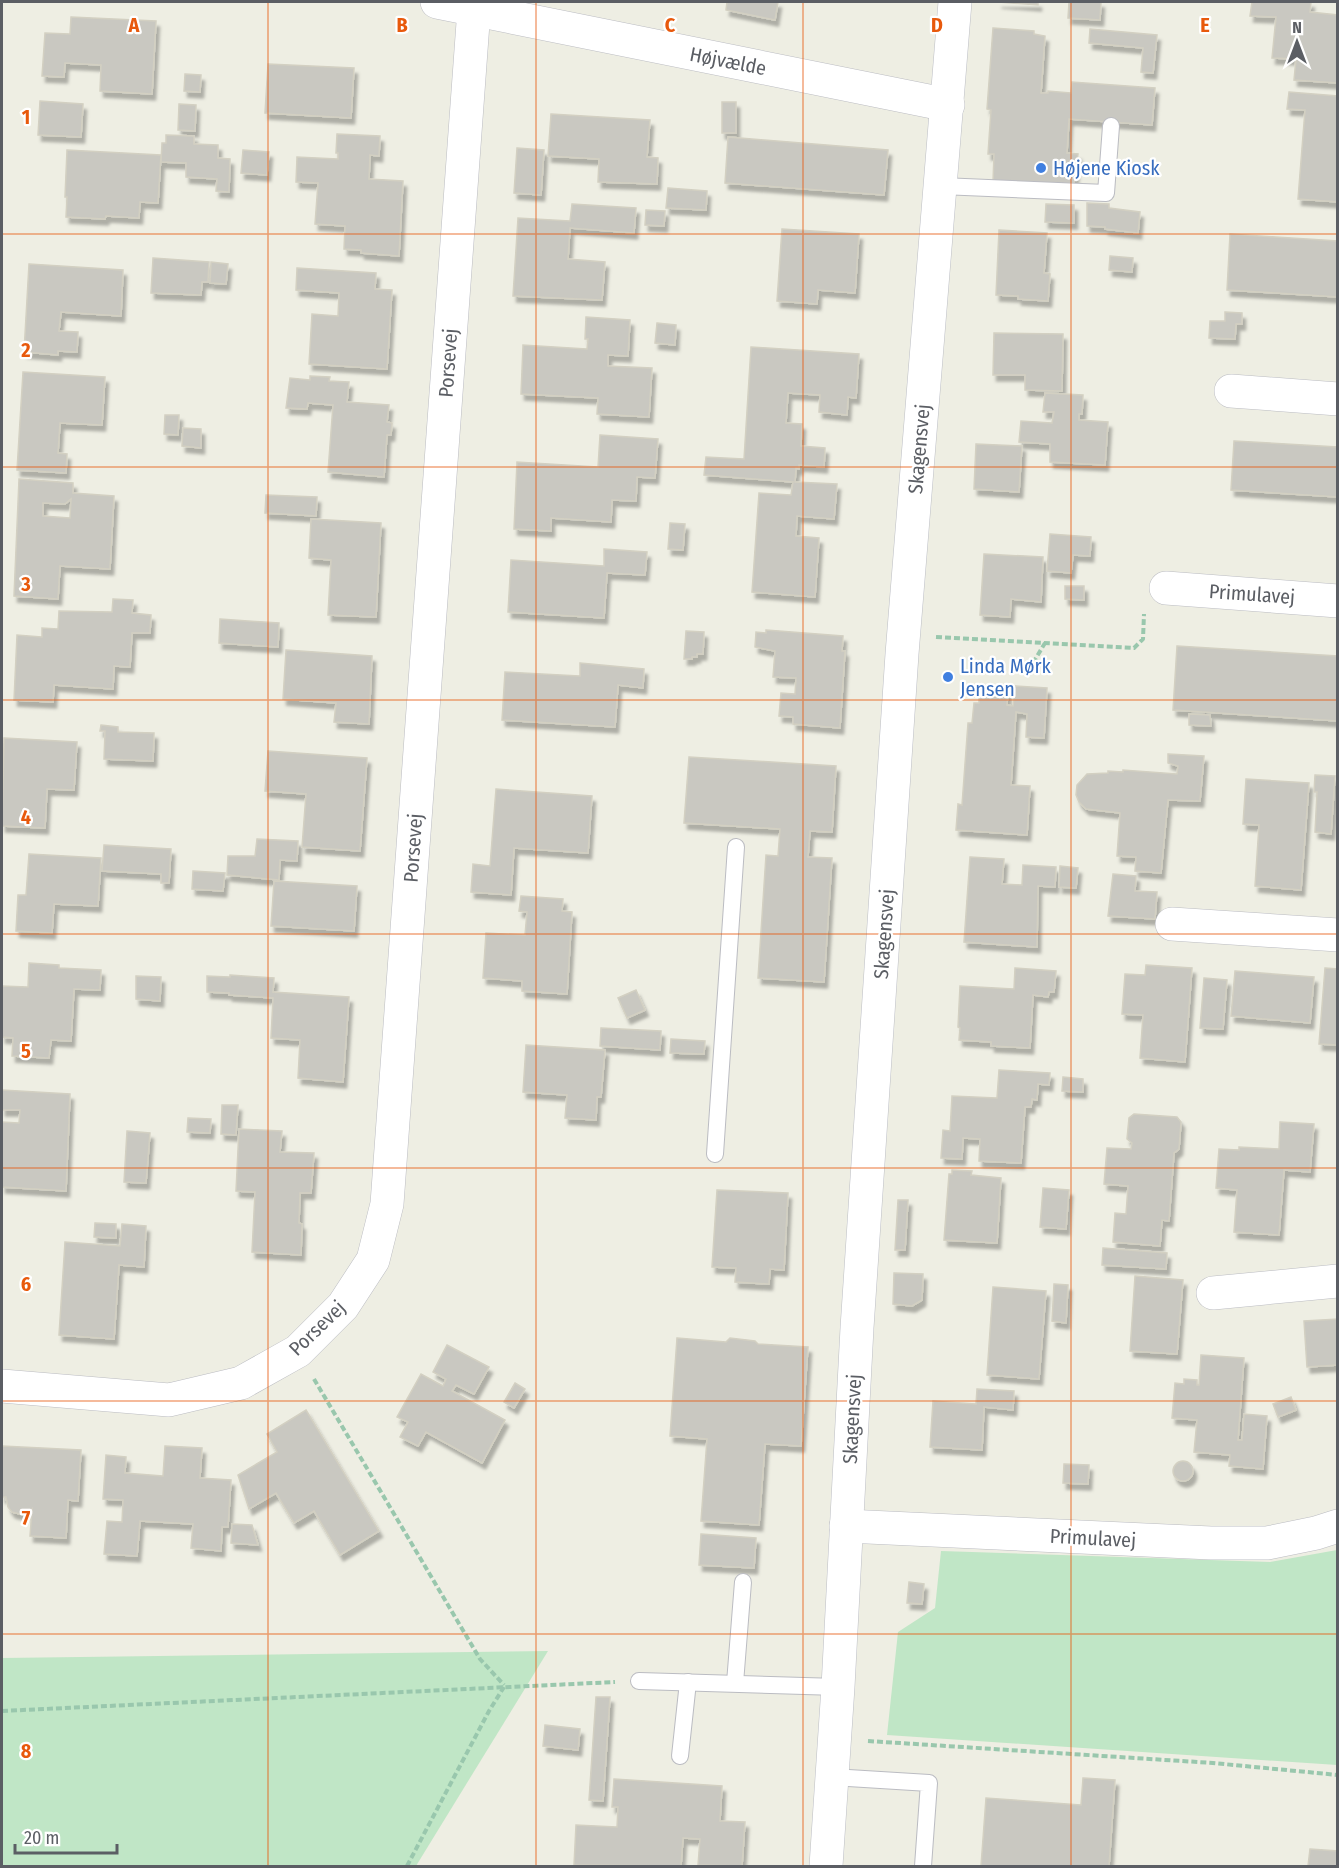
<svg xmlns="http://www.w3.org/2000/svg" width="1339" height="1868" font-family="'Fira Sans Condensed',sans-serif">
<style>
.green{fill:#c0e6c6}
.building{fill:#c9c8c1;stroke:#d3d0c2;stroke-width:1.5;fill-rule:evenodd;filter:url(#shadow)}
.lines{fill:none;stroke-linecap:round;stroke-linejoin:round}
.lane-casing{stroke:#bbbcc2;stroke-width:18}
.street-casing{stroke:#bbbcc2;stroke-width:34}
.secondary-casing{stroke:#bcbec5;stroke-width:34}
.path{stroke:#99c7ad;stroke-width:4;stroke-dasharray:6 3;stroke-linecap:butt}
.lane{stroke:#fff;stroke-width:16}
.street{stroke:#fff;stroke-width:33}
.secondary{stroke:#fff;stroke-width:33}
.grid{fill:none;stroke:#e8590c;stroke-width:1.5;stroke-opacity:0.55}
.shop-dot{fill:#3f7fe0;stroke:#fff;stroke-width:2}
.labels{text-anchor:middle;dominant-baseline:central;stroke-width:4.5;stroke-linejoin:round;paint-order:stroke}
.street-label{font-size:20px;fill:#5b5e64;stroke:#fff}
.shop-label{font-size:20px;fill:#366cbe;stroke:#fff;text-anchor:start}
.grid-label{font-size:20px;text-anchor:middle;font-weight:bold;fill:#e8590c;stroke:#fff;stroke-width:4.5;stroke-linejoin:round;paint-order:stroke}
</style>
<defs>
<filter id="shadow"><feDropShadow dx="3.5" dy="6" stdDeviation="1.5" flood-color="#0004"/></filter>
</defs>
<rect width="100%" height="100%" fill="#eeeee3"/>
<g class="green">
<path d="M1337,1550V1765L887,1735L898,1632L935,1608L941,1551L1270,1562Z"/>
<path d="M548,1651L416,1866H2V1658Z"/>
</g>
<g class="building">
<path d="M727,2H778L775,20L726,10Z"/>
<path d="M998,2H1038V5Z"/>
<path d="M1069,2H1101L1100,20L1068,18Z"/>
<path d="M1252,2H1311L1310,12L1338,15V83L1294,80L1296,59L1272,58L1276,17L1250,16Z"/>
<path d="M71,17L156,21L152,94L100,91L101,65L65,63L64,77L42,76L45,33L70,34Z"/>
<path d="M993,28L1034,31V34L1045,36L1041,93H1048V91L1071,93L1072,82L1155,88L1152,125L1069,119L1067,153L1078,154L1074,183H1064V186L993,182L994,154H988L991,110L987,109Z"/>
<path d="M1090,29L1157,35L1153,73L1141,72L1143,48L1089,43Z"/>
<path d="M268,64L354,68L351,118L265,113Z"/>
<path d="M185,74L201,75L200,92L184,91Z"/>
<path d="M1289,92L1338,96V202L1298,199L1305,110L1287,109Z"/>
<path d="M40,101L83,104L81,137L38,135Z"/>
<rect x="722" y="102" width="14" height="31"/>
<path d="M179,104L196,105L195,131L178,130Z"/>
<path d="M551,114L650,120L647,157L658,158L657,184L598,182L599,159L548,156Z"/>
<path d="M337,134L380,136L379,156L370,155L369,179L403,181L399,256L361,253V250L344,249L345,226L315,224L318,183L296,182L297,157L338,159V153H336Z"/>
<path d="M166,135L194,136V144L218,145V158L230,159L229,192L216,191L217,179L186,177V163L161,162L162,143H166Z"/>
<path d="M728,137L888,150L884,195L725,183Z"/>
<path d="M517,148L544,150L541,195L514,193Z"/>
<path d="M67,150L161,155L158,203L140,202L139,218L106,216L105,219L66,217L67,197H65Z"/>
<path d="M243,150L269,152L267,175L241,173Z"/>
<path d="M668,188L707,191L706,210L666,208Z"/>
<path d="M1087,203L1109,204V208L1140,212L1138,233L1105,229V227L1087,226Z"/>
<path d="M572,204L636,208L634,233L570,228L568,259L605,262L602,300L513,296L518,218L570,221Z"/>
<path d="M1046,204L1074,205V223L1045,222Z"/>
<path d="M646,210L665,211L664,226L645,225Z"/>
<path d="M782,229L859,234L855,293L818,290L817,304L777,301Z"/>
<path d="M999,230L1047,233L1044,273L1050,274L1048,301L1018,299V296L996,295Z"/>
<path d="M1230,234L1338,241V297L1227,290Z"/>
<path d="M1110,256L1133,258L1132,272L1109,270Z"/>
<path d="M153,258L209,262L208,282H202L201,295L151,293Z"/>
<path d="M211,262L228,264L226,284L210,283Z"/>
<path d="M29,264L123,270L121,316L61,312L59,331L78,332L77,352L58,351V355L24,352Z"/>
<path d="M297,268L376,273L375,289L392,290L387,369L309,364L312,314L338,316L339,293L296,290Z"/>
<path d="M1225,312L1242,313V324H1236L1235,339L1209,338L1210,321H1225Z"/>
<path d="M586,317L630,320L628,356L608,355V366L652,368L649,417L597,414L598,398L521,394L523,345L587,349L588,339H585Z"/>
<path d="M657,323L676,325L675,345L655,343Z"/>
<path d="M994,333L1063,334L1062,391L1025,390V375H993Z"/>
<path d="M751,347L859,354L856,398L848,397L847,415L819,412L820,395L788,393L786,423L802,424L801,446L825,448L824,467L799,465V469L796,468L795,482L837,484L834,519L797,516L796,536L819,538L815,597L752,592L759,493L791,495L793,482L704,475L706,457L744,459Z"/>
<path d="M23,372L105,377L102,425L60,423L58,453L67,454L66,473L17,470Z"/>
<path d="M310,376L330,377L329,381L349,382L347,402L389,405L387,422L392,423L391,435H387L384,477L328,472L333,405L308,403L307,409L286,408L290,378L310,380Z"/>
<path d="M1045,393L1083,395L1082,414H1079V420L1108,422L1105,465L1050,462V444L1019,442L1021,421L1052,423L1054,412H1043Z"/>
<path d="M165,415H179L178,435L164,434Z"/>
<path d="M183,428L201,429V448L182,446Z"/>
<path d="M600,435L658,439L655,478L637,477L636,501L612,500L611,522L551,518V531L514,529L517,462L598,467Z"/>
<path d="M1234,441L1338,447V497L1231,490Z"/>
<path d="M976,444L1022,446L1019,492L974,489Z"/>
<path d="M19,479L73,483V493L114,496L110,569L60,566L58,599L14,596ZM71,499L70,518L43,516V503L65,504Z"/>
<path d="M266,495L317,497L316,516L265,513Z"/>
<path d="M311,519L381,523L376,617L328,615L331,560L309,558Z"/>
<path d="M670,523L685,524L683,550L668,549Z"/>
<path d="M1050,534L1091,537L1090,556L1073,555L1071,573L1047,571Z"/>
<path d="M604,549L647,552L645,575L607,573L604,618L508,612L511,560L604,566Z"/>
<path d="M984,554L1043,557L1041,602L1011,599L1010,617L980,615Z"/>
<path d="M1065,586H1084V600L1065,599Z"/>
<path d="M113,599L133,600L132,613L151,615L150,633H132L130,667L114,666L113,689L54,685L53,702L14,700L17,635L42,637V628L58,629L59,611L112,612Z"/>
<path d="M220,619L279,623L278,647L219,643Z"/>
<path d="M766,630L843,636L842,651H845L840,728L793,724V717L779,716L781,693L795,694L796,678L773,677L775,651L755,647L756,632L766,633Z"/>
<path d="M686,631L704,632L703,654H697V657H692V659H684Z"/>
<path d="M1177,646L1338,656V721L1173,710Z"/>
<path d="M286,650L372,656L369,724L334,722L336,703L283,699Z"/>
<path d="M580,663L644,669L643,688L618,685L615,727L502,720L505,672L580,676Z"/>
<path d="M1015,686L1047,688L1044,738L1026,737L1027,714L1016,712L1011,785L1030,786L1027,835L956,830L958,804L962,805L968,723H972L974,703H979V689L1008,691L1007,705L1013,706Z"/>
<path d="M1189,714L1210,715L1211,726L1189,725Z"/>
<path d="M101,725L118,727V732L154,733L153,761L104,759L105,731H100Z"/>
<path d="M4,738L77,742L74,790L47,789L45,828L2,826Z"/>
<path d="M268,751L367,758L360,851L302,847L306,794L265,791Z"/>
<path d="M1168,754L1204,756L1200,801L1168,800L1161,873L1135,871L1136,857L1117,856L1120,813L1086,809L1079,802L1076,795L1077,785L1087,774L1108,773V771L1123,772V770L1177,774L1178,766L1168,763Z"/>
<path d="M689,757L836,766L832,832L810,831L808,857L832,858L824,982L758,978L766,855L778,856L780,829L684,823Z"/>
<path d="M1315,775L1335,776L1331,834L1315,832L1317,792H1314Z"/>
<path d="M1246,779L1309,783L1301,890L1255,886L1259,825L1243,824Z"/>
<path d="M496,789L592,796L588,853L514,848L511,895L471,892L473,864L490,866Z"/>
<path d="M257,839L298,841L297,861L280,860L279,880L227,875L228,856H255Z"/>
<path d="M104,845L171,849L169,883H161V874L102,871Z"/>
<path d="M29,854L101,858L98,906L54,904L52,933L16,931L18,895H26Z"/>
<path d="M970,857L1004,859L1002,884L1022,885L1023,865L1056,867L1055,887L1038,886L1037,947L964,942Z"/>
<path d="M1060,866L1078,868L1076,888L1059,887Z"/>
<path d="M193,871L225,873L223,891L192,889Z"/>
<path d="M1113,874L1136,876L1135,891L1157,892L1155,919L1108,916Z"/>
<path d="M274,881L357,886L354,931L271,926Z"/>
<path d="M521,896L563,899L562,911L572,912L567,994L522,991V981L483,978L486,933L525,935L527,912L519,911Z"/>
<path d="M29,963L59,965V968L101,970L100,990L74,989L71,1041L51,1040L49,1058L12,1056L13,1038L2,1037V986L28,987Z"/>
<path d="M1146,965L1192,968L1185,1062L1140,1058L1143,1015L1122,1014L1125,974L1145,975Z"/>
<path d="M1015,968L1056,971L1054,992H1049L1048,997L1033,995L1030,1048L991,1046V1042L959,1040L960,1028L958,1027L960,986L1014,989Z"/>
<path d="M1325,968L1338,969V1045L1319,1044Z"/>
<path d="M1235,971L1314,977L1310,1023L1231,1016Z"/>
<path d="M230,975L274,978L273,992L349,997L343,1082L298,1078L300,1040L271,1038L273,998L229,995V993L207,992V976L230,977Z"/>
<path d="M136,976L161,977L160,1001L136,999Z"/>
<path d="M1204,978L1227,980L1223,1029L1200,1028Z"/>
<path d="M636,990L645,1010L627,1018L618,998Z"/>
<path d="M601,1028L661,1031L660,1050L600,1046Z"/>
<path d="M671,1039L705,1041L704,1054L670,1053Z"/>
<path d="M526,1045L605,1050L601,1097H597L596,1120L565,1118L567,1095L523,1092Z"/>
<path d="M999,1070L1050,1073L1049,1085L1038,1084L1037,1100L1032,1099L1031,1107H1025L1021,1163L979,1161L980,1139L963,1138L962,1159L941,1158L943,1130L950,1131L952,1096L997,1098Z"/>
<path d="M1063,1077L1083,1079V1092L1062,1091Z"/>
<path d="M2,1090L70,1094L66,1191L2,1187V1122L19,1123L20,1110H2Z"/>
<path d="M222,1105H238L236,1135L221,1134Z"/>
<path d="M1134,1114L1177,1117L1181,1122L1179,1149L1174,1153L1169,1221L1162,1220L1160,1246L1113,1242L1115,1213L1126,1214L1128,1186L1104,1184L1107,1148L1131,1149L1132,1143L1127,1139L1129,1118Z"/>
<path d="M188,1118L211,1119L210,1133L187,1132Z"/>
<path d="M1280,1122L1314,1124L1310,1172L1284,1170L1279,1235L1234,1232L1237,1190L1216,1188L1219,1149L1239,1150V1147L1279,1149Z"/>
<path d="M239,1129L282,1131L280,1152L314,1153L311,1193H300L299,1223L302,1224L301,1255L252,1252L255,1192L236,1191Z"/>
<path d="M127,1131L150,1133L146,1183L124,1182Z"/>
<path d="M952,1170L972,1171L971,1175L1001,1178L997,1243L944,1240L949,1174H952Z"/>
<path d="M1043,1188L1069,1190L1066,1229L1040,1227Z"/>
<path d="M717,1190L788,1193L784,1270L770,1269L769,1284L735,1282L736,1268L712,1267Z"/>
<path d="M898,1200H908L905,1250H895Z"/>
<path d="M95,1223L116,1224V1238L94,1237Z"/>
<path d="M122,1224L146,1226L144,1267L119,1265L114,1339L59,1335L65,1242L120,1246Z"/>
<path d="M1103,1248L1167,1253L1166,1269L1102,1265Z"/>
<path d="M894,1273L923,1274L922,1300L912,1306L893,1304Z"/>
<path d="M1135,1276L1183,1280L1177,1354L1130,1351Z"/>
<path d="M1054,1284L1068,1285L1066,1323L1052,1321Z"/>
<path d="M993,1287L1046,1291L1039,1379L987,1375Z"/>
<path d="M1338,1319V1365L1307,1367L1304,1321Z"/>
<path d="M677,1338L726,1342L730,1338L755,1341L758,1344L808,1347L801,1446L765,1444L759,1525L701,1521L707,1439L670,1436Z"/>
<path d="M447,1345L489,1367L474,1394L456,1385L452,1391L505,1420L482,1463L426,1432L418,1446L400,1437L408,1422L397,1417L421,1374L443,1386L446,1379L433,1372Z"/>
<path d="M1201,1355L1244,1358L1238,1440H1242L1244,1414L1267,1416L1263,1469L1229,1466L1230,1455L1194,1452L1197,1420L1172,1418L1175,1383L1184,1384V1379L1197,1380V1385H1199Z"/>
<path d="M515,1383L525,1389L514,1408L504,1402Z"/>
<path d="M977,1389L1014,1391L1013,1410L984,1407L982,1450L930,1447L933,1401L976,1404Z"/>
<path d="M1291,1397L1296,1410L1278,1417L1273,1404Z"/>
<path d="M306,1410L379,1531L340,1555L314,1511L294,1523L276,1493L249,1509L238,1475L277,1452L267,1434Z"/>
<path d="M2,1446L81,1450L78,1501L68,1500L66,1538L30,1536L32,1509L28,1513L20,1514L12,1512L8,1507L6,1497H2Z"/>
<path d="M165,1446L202,1448L200,1478L231,1480L228,1527H222L221,1551L191,1548L193,1524L140,1521L137,1556L104,1554L107,1521L122,1522L123,1500L103,1499L106,1455L126,1457L125,1473L163,1476Z"/>
<circle cx="1183" cy="1471" r="10"/>
<path d="M1064,1464L1089,1465L1088,1484L1063,1483Z"/>
<path d="M232,1524L252,1525L258,1545L231,1543Z"/>
<path d="M701,1534L756,1538L754,1568L699,1565Z"/>
<path d="M909,1582L924,1584L922,1604L907,1603Z"/>
<path d="M596,1697H610L603,1801L589,1800Z"/>
<path d="M545,1725L580,1729L578,1750L543,1746Z"/>
<path d="M1083,1778L1115,1780L1109,1866H981L986,1798L1081,1805Z"/>
<path d="M614,1779L722,1786L720,1821L745,1822L742,1866L698,1865L700,1839L683,1838L681,1866L574,1865L576,1825L617,1827L618,1807H612Z"/>
<path d="M1310,1849L1338,1851V1866H1308Z"/>
</g>
<g class="lines">
<defs>
<g id="lane">
<path d="M941,186L1106,193L1111,126"/>
<path d="M715,1154L736,847"/>
<path d="M639,1681L838,1687"/>
<path d="M735,1683L743,1582"/>
<path d="M680,1756L688,1682"/>
<path d="M832,1777L929,1783L923,1866"/>
</g>
<g id="street">
<path d="M437,2L948,105"/>
<path d="M1231,391L1338,399"/>
<path d="M1166,588L1338,601"/>
<path d="M1172,924L1338,935"/>
<path d="M1213,1293L1338,1281"/>
<path d="M2,1386L169,1400L241,1383L298,1351L343,1306L373,1260L387,1204L474,9"/>
<path d="M846,1526L1211,1543H1267L1316,1533L1338,1526"/>
</g>
<path id="secondary" d="M826,1866L838,1687L857,1328L902,654L955,2"/>
</defs>
<use href="#lane" class="lane-casing"/>
<use href="#street" class="street-casing"/>
<use href="#secondary" class="secondary-casing"/>
<g class="path">
<path d="M936,637L1134,648L1143,639L1144,614"/>
<path d="M1033,663L1045,643"/>
<path d="M314,1379L480,1659L504,1685"/>
<path d="M2,1711L615,1682"/>
<path d="M868,1741L1213,1763L1338,1775"/>
<path d="M407,1866L489,1711L504,1687"/>
</g>
<use href="#lane" class="lane"/>
<use href="#street" class="street"/>
<use href="#secondary" class="secondary"/>
</g>
<path class="grid" d="M268,2V1866M536,2V1866M803,2V1866M1071,2V1866M2,234H1338M2,467H1338M2,700H1338M2,934H1338M2,1168H1338M2,1401H1338M2,1634H1338"/>
<g class="shop-dot">
<circle cx="1041" cy="168" r="6"/>
<circle cx="948" cy="677" r="6"/>
</g>
<g class="labels">
<g class="street-label">
<text transform="translate(728 61) rotate(11)">Højvælde</text>
<text transform="translate(448 363) rotate(-86)">Porsevej</text>
<text transform="translate(919 449) rotate(-85)">Skagensvej</text>
<text transform="translate(1252 594) rotate(4)">Primulavej</text>
<text transform="translate(413 848) rotate(-86)">Porsevej</text>
<text transform="translate(884 934) rotate(-86)">Skagensvej</text>
<text transform="translate(317 1328) rotate(-44)">Porsevej</text>
<text transform="translate(852 1419) rotate(-87)">Skagensvej</text>
<text transform="translate(1093 1538) rotate(3)">Primulavej</text>
</g>
<g class="shop-label">
<text x="1053" y="168">Højene Kiosk</text>
<text x="960" y="666">Linda Mørk<tspan x="960" dy="23">Jensen</tspan></text>
</g>
</g>
<g class="grid-label">
<text x="134" y="32">A</text>
<text x="402" y="32">B</text>
<text x="670" y="32">C</text>
<text x="937" y="32">D</text>
<text x="1205" y="32">E</text>
<text x="26" y="124">1</text>
<text x="26" y="357">2</text>
<text x="26" y="591">3</text>
<text x="26" y="824">4</text>
<text x="26" y="1058">5</text>
<text x="26" y="1291">6</text>
<text x="26" y="1525">7</text>
<text x="26" y="1758">8</text>
</g>
<rect width="1339" height="1868" fill="none" stroke="#5b5e64" stroke-width="6"/>
<g transform="translate(1297 42)" stroke="#ffffff" stroke-width="4.5" paint-order="stroke">
<path d="M0-4.5L10 22L0 15L-10 22Z" fill="#5b5e64"/>
<text y="-9" font-size="16" font-weight="bold" text-anchor="middle" fill="#5b5e64">N</text>
</g>
<path d="M15 1844v9h102v-9" fill="none" stroke="#5b5e64" stroke-width="3"/>
<text x="24" y="1844" font-size="18" fill="#5b5e64" stroke="#ffffff" stroke-width="4.5" paint-order="stroke">20 m</text>
</svg>
